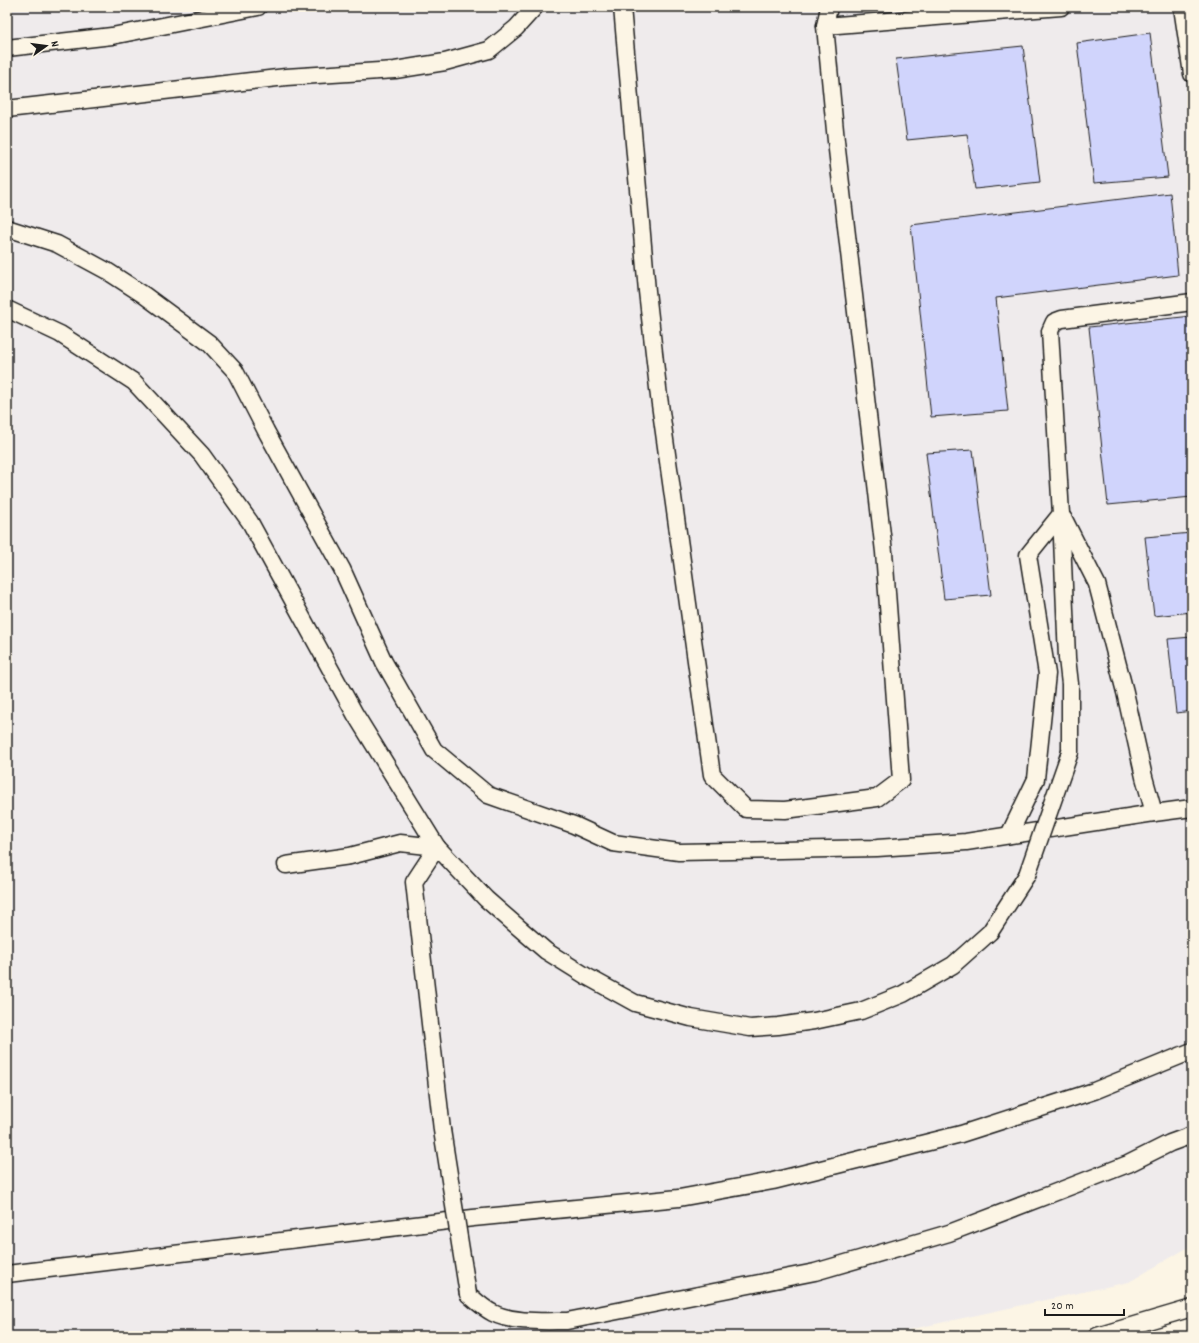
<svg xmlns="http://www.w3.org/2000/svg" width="1199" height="1343" font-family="Dekko,sans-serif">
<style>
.built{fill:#efebec}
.building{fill:#d0d4fc;stroke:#1c1c1c}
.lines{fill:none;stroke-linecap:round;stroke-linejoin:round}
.service-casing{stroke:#1c1c1c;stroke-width:19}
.service{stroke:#fcf5e5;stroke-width:16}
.service-bridge-casing{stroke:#1c1c1c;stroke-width:19;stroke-linecap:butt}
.service-bridge{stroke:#fcf5e5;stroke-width:16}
</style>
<rect width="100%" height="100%" fill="#fcf5e5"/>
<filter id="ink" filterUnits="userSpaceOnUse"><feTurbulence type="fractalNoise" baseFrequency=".025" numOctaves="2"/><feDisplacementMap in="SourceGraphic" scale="8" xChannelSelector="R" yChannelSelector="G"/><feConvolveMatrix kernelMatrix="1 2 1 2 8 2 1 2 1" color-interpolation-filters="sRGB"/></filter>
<g filter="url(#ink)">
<path class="built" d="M7,7H1192V1245L1129,1282L880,1336H7Z"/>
<g class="building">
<path d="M1150,33L1168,177L1094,183L1077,43Z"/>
<path d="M1023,46L1040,182L975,189L967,134L907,140L896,59Z"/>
<path d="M1170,193L1178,275L996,298L1008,411L931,417L911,225Z"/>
<path d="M1192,316V497L1108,505L1089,327Z"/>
<path d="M973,450L991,595L944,599L926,453Z"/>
<path d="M1192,533V612L1154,616L1145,537Z"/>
<path d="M1192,637V711L1176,713L1168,639Z"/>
</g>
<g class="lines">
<defs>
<g id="service">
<path d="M622,7L647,291L659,397L712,775L746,809L785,810L877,798L901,780L884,552L836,141L825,26L829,7"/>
<path d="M1182,7L1192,74"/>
<path d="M825,26L1061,7"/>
<path d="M7,48L112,36L258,7"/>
<path d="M7,109L286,77L395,70L445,62L489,50L516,28L535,7"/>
<path d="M7,228L57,244L107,271L144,295L209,343L235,371L266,431L342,569L384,662L434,750L488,795L574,825L613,843L679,852L877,848L966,842L1154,813L1192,808"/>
<path d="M7,309L60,334L134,382L202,455L250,522L355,714L437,847L486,899L525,933L546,951L586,976L635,1003L691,1018L750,1028L778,1026L814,1021L861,1011L903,994L953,965L990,932L1027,875"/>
<path d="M1064,519L1097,584L1125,692L1144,777L1154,813"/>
<path d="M1070,752V684L1067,658L1061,514L1050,331L1054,322L1062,319L1192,302"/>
<path d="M1009,835L1036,779L1047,674L1028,555L1061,514"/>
<path d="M437,847L414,882L442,1130"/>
<path d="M286,865L350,856L400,843L437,847"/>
<path d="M7,1274L473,1218L679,1198L773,1181L961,1134L1094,1091L1192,1051"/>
<path d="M468,1294C476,1301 483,1308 493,1313C513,1323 544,1321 567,1321L815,1272L949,1233L1051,1194L1128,1164L1170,1143L1192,1135"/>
<path d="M1097,1336L1192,1308"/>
</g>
</defs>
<use href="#service" class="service-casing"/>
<use href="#service" class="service"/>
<defs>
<g id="service-bridge">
<path d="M1027,875L1070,752"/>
<path d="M442,1130L468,1294"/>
</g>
</defs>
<use href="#service-bridge" class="service-bridge-casing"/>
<use href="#service-bridge" class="service-bridge"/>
</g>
</g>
<rect width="1199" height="1343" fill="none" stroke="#fcf5e5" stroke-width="24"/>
<rect x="12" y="12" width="1175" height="1319" fill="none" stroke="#1c1c1c" stroke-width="1.5" filter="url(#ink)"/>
<g transform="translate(46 46) rotate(76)" stroke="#fcf5e5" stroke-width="3" paint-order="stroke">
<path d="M0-3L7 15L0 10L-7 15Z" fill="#1c1c1c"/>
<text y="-6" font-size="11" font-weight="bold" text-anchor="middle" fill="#1c1c1c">N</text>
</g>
<path d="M1045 1309v6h79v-6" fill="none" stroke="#1c1c1c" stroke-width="2"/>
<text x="1051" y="1309" font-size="12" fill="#1c1c1c" stroke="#fcf5e5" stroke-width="3" paint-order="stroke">20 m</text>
</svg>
